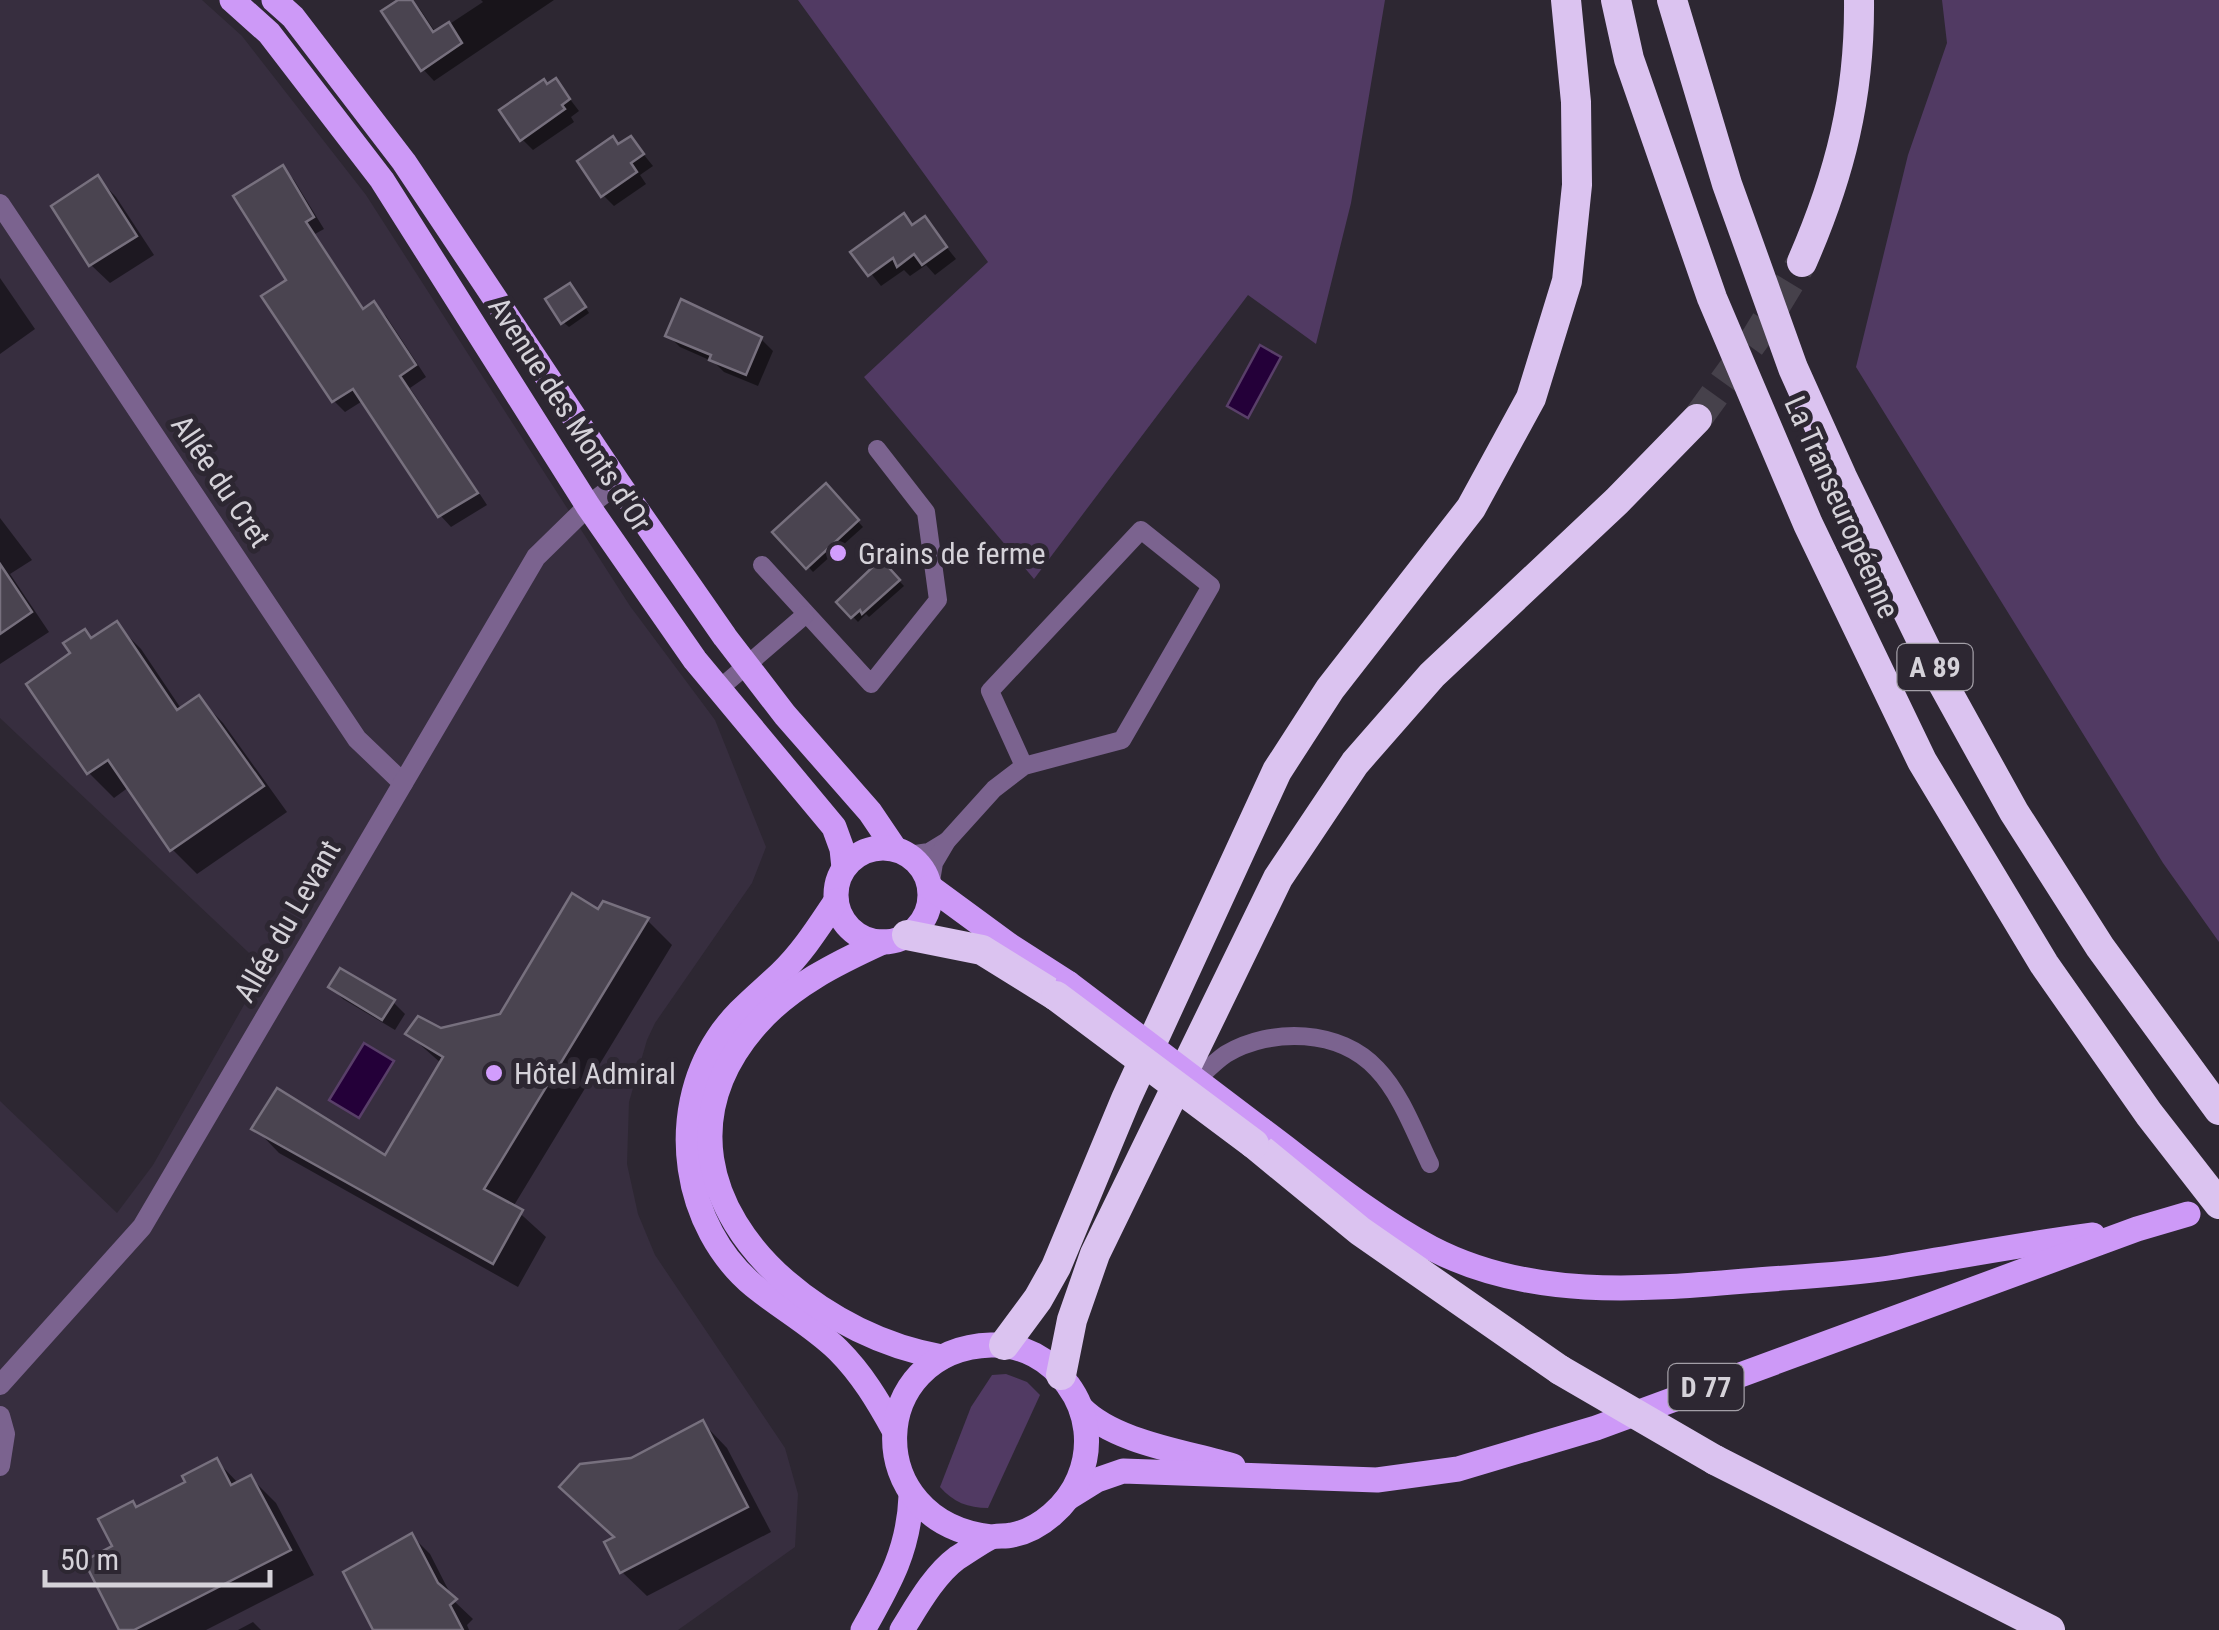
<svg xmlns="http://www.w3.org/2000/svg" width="2219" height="1630" font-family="'Roboto Condensed',sans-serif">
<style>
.built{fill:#372e3f}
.green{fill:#513a63}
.water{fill:#240039;stroke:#593f69;stroke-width:2.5}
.shadow{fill:#0007}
.building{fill:#4a4450;stroke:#77707e;stroke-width:2.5}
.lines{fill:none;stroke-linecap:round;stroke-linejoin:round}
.highway-tunnel{stroke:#46414b;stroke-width:30;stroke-dasharray:30 15;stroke-linecap:butt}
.lane{stroke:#7b638f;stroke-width:18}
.street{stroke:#7b638f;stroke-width:20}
.primary{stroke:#cd99f7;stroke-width:25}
.highway{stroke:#dbc3f0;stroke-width:30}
.primary-bridge{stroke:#cd99f7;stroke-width:25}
.highway-bridge{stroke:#dbc3f0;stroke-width:30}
.poi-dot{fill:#d29dfd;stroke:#2d2732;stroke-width:4}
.labels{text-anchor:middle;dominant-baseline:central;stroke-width:10;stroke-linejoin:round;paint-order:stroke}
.shield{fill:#2d2732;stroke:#a39fa7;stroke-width:2.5}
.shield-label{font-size:28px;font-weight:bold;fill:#d5d2d9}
.street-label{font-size:30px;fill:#d5d2d9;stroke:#2d2732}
.poi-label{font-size:30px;fill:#d5d2d9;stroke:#2d2732;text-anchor:start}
</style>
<rect width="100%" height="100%" fill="#2d2732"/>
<path class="built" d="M0,0H202L242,36L366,195L630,606L715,720L766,847L752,883L655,1023L647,1040L629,1102L627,1164L638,1214L655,1255L785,1448L798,1494L795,1547L678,1630H0V1101L117,1213L153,1165L265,968L0,718Z"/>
<g class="green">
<path d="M798,0H1385L1351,203L1316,344L1248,295L1034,579L864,377L988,262Z"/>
<path d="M1942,0H2219V942L2163,863L1856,367L1908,155L1947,43Z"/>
<path d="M1006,1374L1027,1382L1040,1395L988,1508C968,1508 953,1502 940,1487L971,1407L992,1375Z"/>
</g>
<g class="water">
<path d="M1260,345L1281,357L1248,418L1227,406Z"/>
<path d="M364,1043L394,1061L359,1118L329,1100Z"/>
</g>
<g class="shadow">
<path d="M403,0H411L420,9L436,33L483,2L481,0H554L434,81L423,69Z"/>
<path d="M556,81L579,111L571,117L574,122L533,150L522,139L548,86Z"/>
<path d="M631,139L653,166L640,175L646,184L614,206L603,195L620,146Z"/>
<path d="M283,168L294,180L324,229L315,234L365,310L374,304L386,316L426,377L410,388L487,505L451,527L440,515L364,400L345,412L334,401L289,281Z"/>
<path d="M98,178L116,197L154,255L110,283L91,265L54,206Z"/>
<path d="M904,216L914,227L924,219L956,259L935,275L926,265L910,276L904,270L881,286L854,252Z"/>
<path d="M0,278L35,329L0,354Z"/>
<path d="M575,291L589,313L569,327L563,322Z"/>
<path d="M668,335L761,339L773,351L758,386L724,372L714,362L680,347Z"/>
<path d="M826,487L863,527L813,572L776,532Z"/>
<path d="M0,518L32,560L10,574L49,632L0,664Z"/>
<path d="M881,562L904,586L869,617L866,614L858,622L839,602Z"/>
<path d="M116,624L141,649L182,710L199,698L223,723L287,812L197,874L172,849L129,787L114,798L89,773L29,684Z"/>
<path d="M599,912L647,920L672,945L513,1207L546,1237L518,1287L279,1153L255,1128L386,1159L442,1064L408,1034L440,1031L501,1016Z"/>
<path d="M331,987L393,1002L405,1014L395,1030L343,999Z"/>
<path d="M703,1423L727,1448L771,1532L647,1596L622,1572L632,1461Z"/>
<path d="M217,1461L239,1484L251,1478L276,1503L314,1575L206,1630H122L116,1547L138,1509L188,1483Z"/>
<path d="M412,1536L430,1554L454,1601L473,1619L467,1625L469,1630H376Z"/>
<path d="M253,1622L261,1630H238Z"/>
</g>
<g class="building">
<path d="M398,0H412L433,32L449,22L462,43L421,71L381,11Z"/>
<path d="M556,78L570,99L562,105L565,109L520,141L499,110L544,79L547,84Z"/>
<path d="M613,136L618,144L631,136L644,154L631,163L637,172L601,197L577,161Z"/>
<path d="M283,165L314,217L306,222L363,309L374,301L416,365L400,376L478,493L438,517L353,389L332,402L261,296L286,280L233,196Z"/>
<path d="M98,175L137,236L89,266L51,206Z"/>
<path d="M904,213L912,225L925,216L947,247L922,265L914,254L897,267L893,258L868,276L850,252Z"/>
<path d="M570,283L586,307L561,324L545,299Z"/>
<path d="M681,299L762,337L746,375L709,360L711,355L665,336Z"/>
<path d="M826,483L859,520L806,569L772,532Z"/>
<path d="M881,559L900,580L862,614L860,610L851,618L836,602Z"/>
<path d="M0,564L32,612L0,634Z"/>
<path d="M117,621L177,710L199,695L264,786L170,851L108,760L87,774L26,684L70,653L63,643L85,629L91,638Z"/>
<path d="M572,893L598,909L603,901L649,918L484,1189L523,1210L493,1264L251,1129L277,1088L385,1155L443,1057L405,1034L418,1016L441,1028L500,1014Z"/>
<path d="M340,968L395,1000L382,1020L328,987Z"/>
<path d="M703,1420L748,1507L620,1573L604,1542L614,1537L559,1487L580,1464L631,1458Z"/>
<path d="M217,1458L231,1485L251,1475L291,1550L134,1630H119L84,1561L112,1546L98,1519L133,1501L136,1507L185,1482L182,1476Z"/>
<path d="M412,1533L438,1583L457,1599L450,1605L463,1630H373L343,1572Z"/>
</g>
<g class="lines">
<path class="highway-tunnel" d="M1697,419L1757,336L1802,262"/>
<g class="lane">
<path d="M762,565L871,684L938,600L926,512L877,449"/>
<path d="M719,689L805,615"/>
<path d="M909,855L929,852L947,841"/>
<path d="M930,887L934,863L947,841L994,789L1024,766L1122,740L1211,586L1141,530L990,691L1024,766"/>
<path d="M1191,1085C1202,1075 1214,1062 1226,1054C1272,1027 1340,1029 1377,1069C1401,1094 1415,1133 1430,1164"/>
</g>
<g class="street">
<path d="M0,204L357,739L403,783"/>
<path d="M0,1385L142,1227L536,557L588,506L618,483"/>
<path d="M0,1416L5,1434L0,1466"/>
</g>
<g class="primary">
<path d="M232,0L269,33L382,180L588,506L695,660L834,827L842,849L844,868"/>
<path d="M274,0L293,17L404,162L618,483L725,637L785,715L870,812L895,849"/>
<circle cx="883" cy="895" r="47"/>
<path d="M930,887L1009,945L1068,983"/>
<path d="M836,901C819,926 803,952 781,973C759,994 735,1012 718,1038C667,1115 683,1227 754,1286C781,1308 812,1325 838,1350C862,1374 878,1401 894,1430"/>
<path d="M883,942C837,963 790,986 756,1025C680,1112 704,1210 785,1281C829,1319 884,1347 942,1357"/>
<path d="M1262,1130C1317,1171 1371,1216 1431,1248C1529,1299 1639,1290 1745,1281C1793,1277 1842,1275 1889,1268C1957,1257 2024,1244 2093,1235"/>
<path d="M1081,1408C1115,1443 1187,1452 1233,1466"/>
<path d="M1068,1498L1097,1480L1123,1471L1377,1480L1458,1469L1596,1428L2137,1229L2188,1214"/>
<path d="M863,1630C889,1584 909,1550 911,1496"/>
<path d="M902,1630C917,1606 934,1575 957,1558C967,1552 979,1543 989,1538C996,1535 1004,1537 1012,1535C1040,1530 1068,1505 1079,1478C1092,1447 1088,1412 1068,1385C1050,1359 1022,1344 991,1345C866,1349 859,1522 991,1537"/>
</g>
<g class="highway">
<path d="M1616,0L1629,59L1712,298L1808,524L1922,761L2044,964L2149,1114L2219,1204"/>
<path d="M1672,0L1727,184L1793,368L1842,477L1942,682L2014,812L2100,947L2219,1110"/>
<path d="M1802,262C1840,175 1860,96 1859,0"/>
<path d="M907,935L982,950L1056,996"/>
<path d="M1254,1144L1360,1231L1560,1370"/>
<path d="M1004,1345L1038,1299L1056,1267L1126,1099L1277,771L1330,689L1471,508L1531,398L1567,281L1577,185L1576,102L1566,0"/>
<path d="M1061,1375L1072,1320L1095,1254L1278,878L1355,763L1432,675L1617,501L1697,419"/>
<path d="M1715,1460L2050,1630"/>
</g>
<path class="primary-bridge" d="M1068,983L1262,1130"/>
<g class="highway-bridge">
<path d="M1056,996L1254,1144"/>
<path d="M1560,1370L1715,1460"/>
</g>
</g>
<g class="poi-dot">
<circle cx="838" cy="553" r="10"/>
<circle cx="494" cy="1073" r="10"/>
</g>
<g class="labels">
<g class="shield">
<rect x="1897.5" y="644" width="75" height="46" rx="8"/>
<rect x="1668.5" y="1364" width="75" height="46" rx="8"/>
</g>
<g class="shield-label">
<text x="1935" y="667">A 89</text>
<text x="1706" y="1387">D 77</text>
</g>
<g class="street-label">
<text transform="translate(570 414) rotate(57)">Avenue des Monts d'Or</text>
<text transform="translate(221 481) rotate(56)">Allée du Cret</text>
<text transform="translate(1842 507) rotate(66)">La Transeuropéenne</text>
<text transform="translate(287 921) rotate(-60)">Allée du Levant</text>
</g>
<g class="poi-label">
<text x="858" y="553">Grains de ferme</text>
<text x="514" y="1073">Hôtel Admiral</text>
</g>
</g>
<path d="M45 1570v15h225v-15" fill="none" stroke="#d5d2d9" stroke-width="5"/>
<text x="60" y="1570" font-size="30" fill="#d5d2d9" stroke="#2d2732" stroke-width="8" paint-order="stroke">50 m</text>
</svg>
